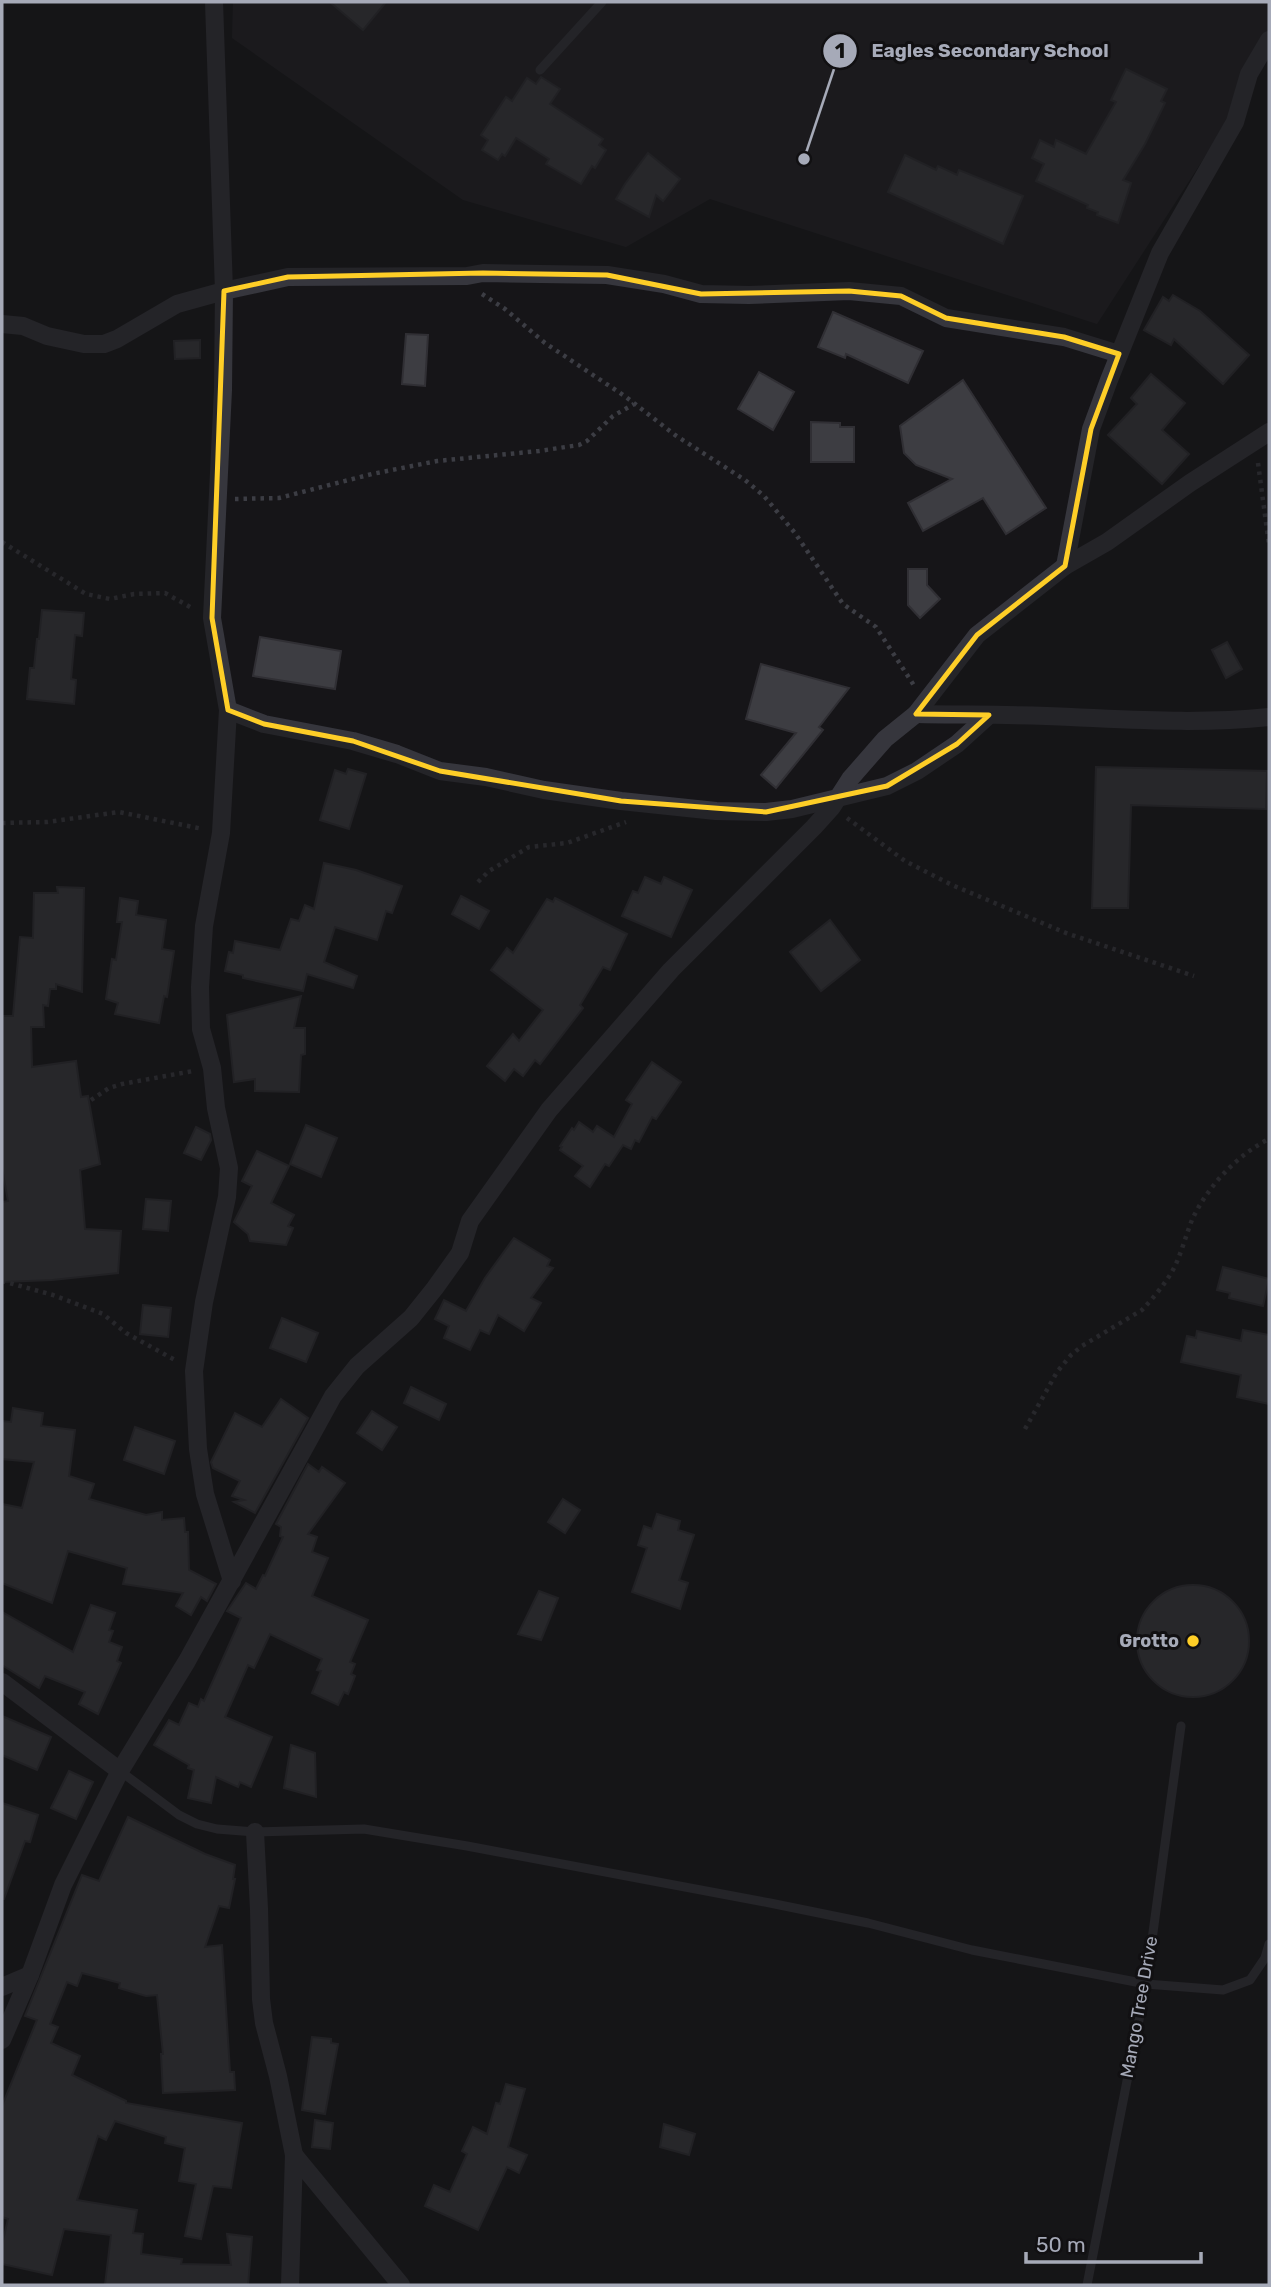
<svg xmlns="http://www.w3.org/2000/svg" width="1271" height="2287" font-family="Rubik,sans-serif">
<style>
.built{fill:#222125}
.building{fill:#3d3d42;stroke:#302f34;stroke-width:2}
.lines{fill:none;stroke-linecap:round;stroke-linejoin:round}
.path{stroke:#3c3d44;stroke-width:4.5;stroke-dasharray:3.5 5;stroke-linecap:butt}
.service{stroke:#36363d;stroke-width:9}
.minor{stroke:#36363d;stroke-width:18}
.marked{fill:none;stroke:#fece27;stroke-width:5;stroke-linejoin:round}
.poi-dot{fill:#fece27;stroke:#111012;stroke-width:2.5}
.labels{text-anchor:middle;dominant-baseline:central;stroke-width:6;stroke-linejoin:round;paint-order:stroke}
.poi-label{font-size:18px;font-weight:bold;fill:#a6aab8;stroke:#111012;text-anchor:end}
.street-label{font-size:18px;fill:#a6aab8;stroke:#111012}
.leader{fill:none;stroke:#a6aab8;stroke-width:2.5}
.callout-dot{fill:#a6aab8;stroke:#111012;stroke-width:2.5}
.mark-label{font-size:21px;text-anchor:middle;font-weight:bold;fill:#111}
.callout-label{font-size:19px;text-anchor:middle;font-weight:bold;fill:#a6aab8;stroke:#111012;stroke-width:6;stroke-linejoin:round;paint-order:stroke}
</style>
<rect width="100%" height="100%" fill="#161518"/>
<path class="built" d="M233,2H1269V41L1262,68L1097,324L710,199L626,247L463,200L232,38Z"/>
<g class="building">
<path d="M330,2H386L363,30Z"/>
<path d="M1126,69L1167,89L1161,101L1165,103L1145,144L1123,180L1131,183L1118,223L1097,215L1098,212L1087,208L1088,205L1036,181L1044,164L1032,158L1040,140L1054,147L1056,140L1086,154L1116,102L1111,100Z"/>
<path d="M541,77L560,89L550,104L603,139L599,145L606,150L595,168L592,166L581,184L546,164L549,159L516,138L505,156L502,154L498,160L482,150L488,140L481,135L506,97L512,101L527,78L536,84Z"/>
<path d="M648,153L680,179L663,201L656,195L649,217L616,199L625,184Z"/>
<path d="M905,155L936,170L938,166L957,175L959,170L1023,196L1003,244L888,192Z"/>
<path d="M1173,295L1200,311L1249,355L1223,384L1174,339L1171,345L1144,330L1163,297L1169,301Z"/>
<path d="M833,312L923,351L908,383L846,354L845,358L818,347Z"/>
<path d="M406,334L428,335L425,386L402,384Z"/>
<path d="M200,340V358L175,359L174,341Z"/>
<path d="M759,372L794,392L773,430L738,409Z"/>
<path d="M1151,374L1185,403L1162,430L1189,454L1162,484L1108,435L1137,404L1131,398Z"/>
<path d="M963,380L1046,508L1006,534L983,498L923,531L908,503L952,479L916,465L904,453L900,426Z"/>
<path d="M811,422L840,423V427H854V462H811Z"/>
<path d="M908,569H927V585L940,599L920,618L908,605Z"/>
<path d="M42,610L84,613L82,636L75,635L71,679L76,680L74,704L27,699L30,668H34L37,639H39Z"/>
<path d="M260,637L341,651L335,689L253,676Z"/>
<path d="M1227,642L1242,669L1226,678L1212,650Z"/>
<path d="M761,664L849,688L819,727L823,730L776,788L761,775L796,733L746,719Z"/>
<path d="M1096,767L1267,771L1266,809L1131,805L1128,908H1092Z"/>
<path d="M348,769L366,774L349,829L320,820L335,770L346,774Z"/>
<path d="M324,863L356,870L402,886L392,913L386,911L377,940L335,927L324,962L357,976L353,988L307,974L303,991L243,978V975L225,971L229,952L233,953L235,941L280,950L291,919L299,921L305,905L314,909Z"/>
<path d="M645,877L661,884L664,877L692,890L671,937L622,916L633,891L638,893Z"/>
<path d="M57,887L84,888L82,992L56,984V989H50L48,1006L43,1005L44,1027H31L32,1067L76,1061L81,1097L88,1096L100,1164L80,1170L85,1229L121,1231L118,1273L52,1280L2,1282V1202L8,1201L2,1168L3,1016H13L20,937L33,938L34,893H58Z"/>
<path d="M461,896L489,911L479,929L452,914Z"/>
<path d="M120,898L138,901L136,915L166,920L162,949L174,951L167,997L164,996L159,1023L115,1014L118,1003L106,999L112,959L116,960L122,922H117Z"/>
<path d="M555,898L627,934L610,970L603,967L580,1005L583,1008L540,1064L535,1060L523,1076L514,1069L505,1081L487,1066L513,1034L519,1041L543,1010L491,970L507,948L513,953L547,899L553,902Z"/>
<path d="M830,920L860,960L821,991L790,952Z"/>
<path d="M301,996L294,1028H305V1054L301,1055L299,1092L255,1091V1079L234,1082L227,1015Z"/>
<path d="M652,1062L681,1082L656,1119L652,1117L639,1142L635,1140L631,1149L623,1145L609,1166L605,1164L590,1187L575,1176L583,1166L560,1150L562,1147L560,1146L572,1128L574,1130L579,1122L593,1132L597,1126L614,1137L632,1104L626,1100Z"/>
<path d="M306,1125L337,1138L321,1177L290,1164Z"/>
<path d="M196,1127L210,1134L211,1140L201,1160L184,1153Z"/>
<path d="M257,1151L289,1166L271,1203L294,1215L288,1226L293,1228L286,1245L250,1241L248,1234L234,1222L252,1186L242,1181Z"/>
<path d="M146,1199L171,1201L168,1231L143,1229Z"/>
<path d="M514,1238L547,1258L550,1260L547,1266L553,1268L531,1298L541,1303L524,1331L498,1315L489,1334L480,1330L470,1350L444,1338L449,1326L435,1319L444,1300L466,1311L485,1278Z"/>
<path d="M1223,1267L1269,1279L1263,1306L1229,1298L1230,1293L1217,1290Z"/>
<path d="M143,1305L171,1308L168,1337L140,1334Z"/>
<path d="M282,1318L318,1333L306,1362L270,1348Z"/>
<path d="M1243,1330L1269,1335V1404L1237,1397L1241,1375L1181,1362L1187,1336L1196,1338L1197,1331L1241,1341Z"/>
<path d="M411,1387L446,1404L439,1420L404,1403Z"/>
<path d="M281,1399L308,1418L255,1513L234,1502L244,1500L232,1496L240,1481L213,1468L211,1462L235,1413L262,1427Z"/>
<path d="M13,1408L43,1413L41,1426L75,1430L69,1476L94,1484L89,1499L146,1515L162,1512V1520L184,1518L185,1532H188L189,1570L216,1584L207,1601L201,1597L191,1615L176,1606L183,1593L123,1584L127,1568L68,1551L52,1603L2,1583V1504L22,1508L34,1462L2,1459V1421L11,1422Z"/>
<path d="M372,1411L397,1427L382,1450L357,1433Z"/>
<path d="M135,1427L175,1441L164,1474L124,1460Z"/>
<path d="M308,1464L319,1472L322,1467L345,1483L308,1534L317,1537L312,1552L328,1558L312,1596L368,1620L350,1662L355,1664L351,1674L355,1676L348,1694L344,1692L338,1705L312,1693L321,1671L317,1670L322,1659L270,1634L254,1668L248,1665L225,1717L272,1737L251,1787L240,1782L238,1787L216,1777L211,1803L188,1798L194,1770L188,1768L189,1765L154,1745L169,1720L179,1725L189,1703L198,1707L201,1699L204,1701L241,1618L227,1611L246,1583L256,1589L263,1575L265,1576L283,1537L280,1536L281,1527L276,1524Z"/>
<path d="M563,1499L580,1510L565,1533L548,1522Z"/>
<path d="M657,1514L680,1521L678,1530L694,1535L679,1580L688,1583L680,1609L632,1592L647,1548L638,1545L644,1526L652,1529Z"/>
<circle cx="1193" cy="1641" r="56"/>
<path d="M539,1591L558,1598L541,1640L518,1634Z"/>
<path d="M91,1605L115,1613L109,1630L113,1631L109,1642L122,1647L117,1661L121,1663L98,1714L79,1704L85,1692L45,1676L39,1688L2,1665V1612L73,1652Z"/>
<path d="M2,1716L51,1737L37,1770L2,1755Z"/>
<path d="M291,1745L315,1753L316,1797L284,1788Z"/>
<path d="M69,1771L93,1782L76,1819L51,1808Z"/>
<path d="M2,1803L38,1815L30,1842L25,1841L4,1899H2Z"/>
<path d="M128,1817L205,1854L235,1865L233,1879H235L229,1908L219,1906L205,1947L222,1945L230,2072H234L235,2090L163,2093L161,2054H163L157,1995L146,1996L119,1988L120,1983L82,1973L77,1986L67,1982L50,2024L58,2027L51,2043L80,2056L72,2075L126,2101V2103L242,2123L231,2188L213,2186L201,2239L185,2236L196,2184L179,2181L185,2148L165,2143L166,2137L115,2121L106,2140L98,2136L77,2200L137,2210L133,2233L143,2234L141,2254L182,2259L181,2264L231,2265L227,2234L252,2237L248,2285H105L111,2235L64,2229L52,2275L2,2264V2245L8,2219L2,2217V2106L37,2020L25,2016L82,1875L99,1881Z"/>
<path d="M312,2037L331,2039V2043L338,2044L325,2114L302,2110Z"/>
<path d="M506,2084L525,2089L508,2147L527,2155L519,2173L507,2167L478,2230L425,2206L434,2185L450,2192L467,2154L462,2151L473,2127L487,2134L496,2103L500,2104Z"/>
<path d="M315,2120L333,2123L330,2149L312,2147Z"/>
<path d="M664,2124L695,2134L689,2155L660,2147Z"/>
</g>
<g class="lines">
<g class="path">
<path d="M482,294L505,309L545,343L626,397L675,435L745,480L764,496L795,533L843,604L876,627L915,687"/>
<path d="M1258,463L1269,545"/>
<path d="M235,499L279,498L372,474L437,461L539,451L579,445L587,441L613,416L634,404"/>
<path d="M2,542L86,594L110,599L134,594L165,593L192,608"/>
<path d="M847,818L905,861L952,885L1066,933L1194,976"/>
<path d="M2,823L47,822L119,812L203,829"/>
<path d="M478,882L489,871L529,847L567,843L626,822"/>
<path d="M91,1100L109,1088L122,1084L193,1071"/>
<path d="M2,1281L53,1295L103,1314L126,1333L175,1360"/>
<path d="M1025,1429L1057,1372L1071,1355L1082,1346L1142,1310C1154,1297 1167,1282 1175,1266C1182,1251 1186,1235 1192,1220C1207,1187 1237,1155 1269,1139"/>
</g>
<g class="service">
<path d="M540,70L602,2"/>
<path d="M120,1771L179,1815L197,1824L217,1829L255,1832L364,1829L467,1846L770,1903L868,1923L972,1950L1146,1984L1223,1990L1250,1980L1265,1958L1269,1944"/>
<path d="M1087,2285L1146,1984L1181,1726"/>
</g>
<g class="minor">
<path d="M214,2L224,291L223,390L212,618L228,710L221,833L204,926L200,987L201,1029L212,1068L216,1108L229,1168L227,1197L204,1302L194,1371L198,1449L205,1494L232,1581"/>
<path d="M2,324L23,326L47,336L84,344H104L117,339L177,304L224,291L288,277L467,276L483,273L607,275L664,284L701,294L749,295L849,291L901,296L946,318L1064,337L1119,354"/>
<path d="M1065,566L1091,429L1109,380L1160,253L1235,122L1249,74L1269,40"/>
<path d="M228,710L264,724L353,741L397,754L440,771L486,777L544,790L621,801L716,811L766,812L792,809L887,786L917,771L957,744L989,715"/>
<path d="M916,714C968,715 1020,714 1071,717C1140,720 1200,724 1269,717"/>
<path d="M2,1682L120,1771"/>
<path d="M255,1832L259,1909L261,1999L264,2023L278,2076L294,2155L290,2285"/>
<path d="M2,1987L30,1975"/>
<path d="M2,2040L30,1975L63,1885L120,1771L187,1661L333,1396L357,1366L411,1318L435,1288L460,1253L470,1221L549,1110L671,970L814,827L832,807L850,779L885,739L916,714L977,635L1065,566L1107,542L1190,483L1269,432"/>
<path d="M294,2155L401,2285"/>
</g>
</g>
<path d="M0 0H1271V2287H0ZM483,273L607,275L701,294L849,291L901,296L946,318L1064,337L1119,354L1091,429L1065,566L977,635L916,714L989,715L957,744L887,786L766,812L621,801L440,771L353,741L264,724L228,710L212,618L224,291L288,277Z" fill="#161518" fill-opacity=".55" fill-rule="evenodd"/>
<path class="marked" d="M483,273L607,275L701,294L849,291L901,296L946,318L1064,337L1119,354L1091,429L1065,566L977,635L916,714L989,715L957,744L887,786L766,812L621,801L440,771L353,741L264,724L228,710L212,618L224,291L288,277Z"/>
<circle class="poi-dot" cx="1193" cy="1641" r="7"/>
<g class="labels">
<g class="poi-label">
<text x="1179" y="1641">Grotto</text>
</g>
<g class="street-label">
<text transform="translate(1139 2007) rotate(-80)">Mango Tree Drive</text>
</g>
</g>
<path class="leader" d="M804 159L840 51"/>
<g class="callout-dot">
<circle cx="804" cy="159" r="7"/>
<circle cx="840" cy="51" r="18"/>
</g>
<g class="mark-label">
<text x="840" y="58">1</text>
</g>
<g class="callout-label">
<text x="990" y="57">Eagles Secondary School</text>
</g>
<rect width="1271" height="2287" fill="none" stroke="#a6aab8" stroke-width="7"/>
<path d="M1026 2252v10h175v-10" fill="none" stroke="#a6aab8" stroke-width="3.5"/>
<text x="1036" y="2252" font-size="21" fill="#a6aab8" stroke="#111012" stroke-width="5" paint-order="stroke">50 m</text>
</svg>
